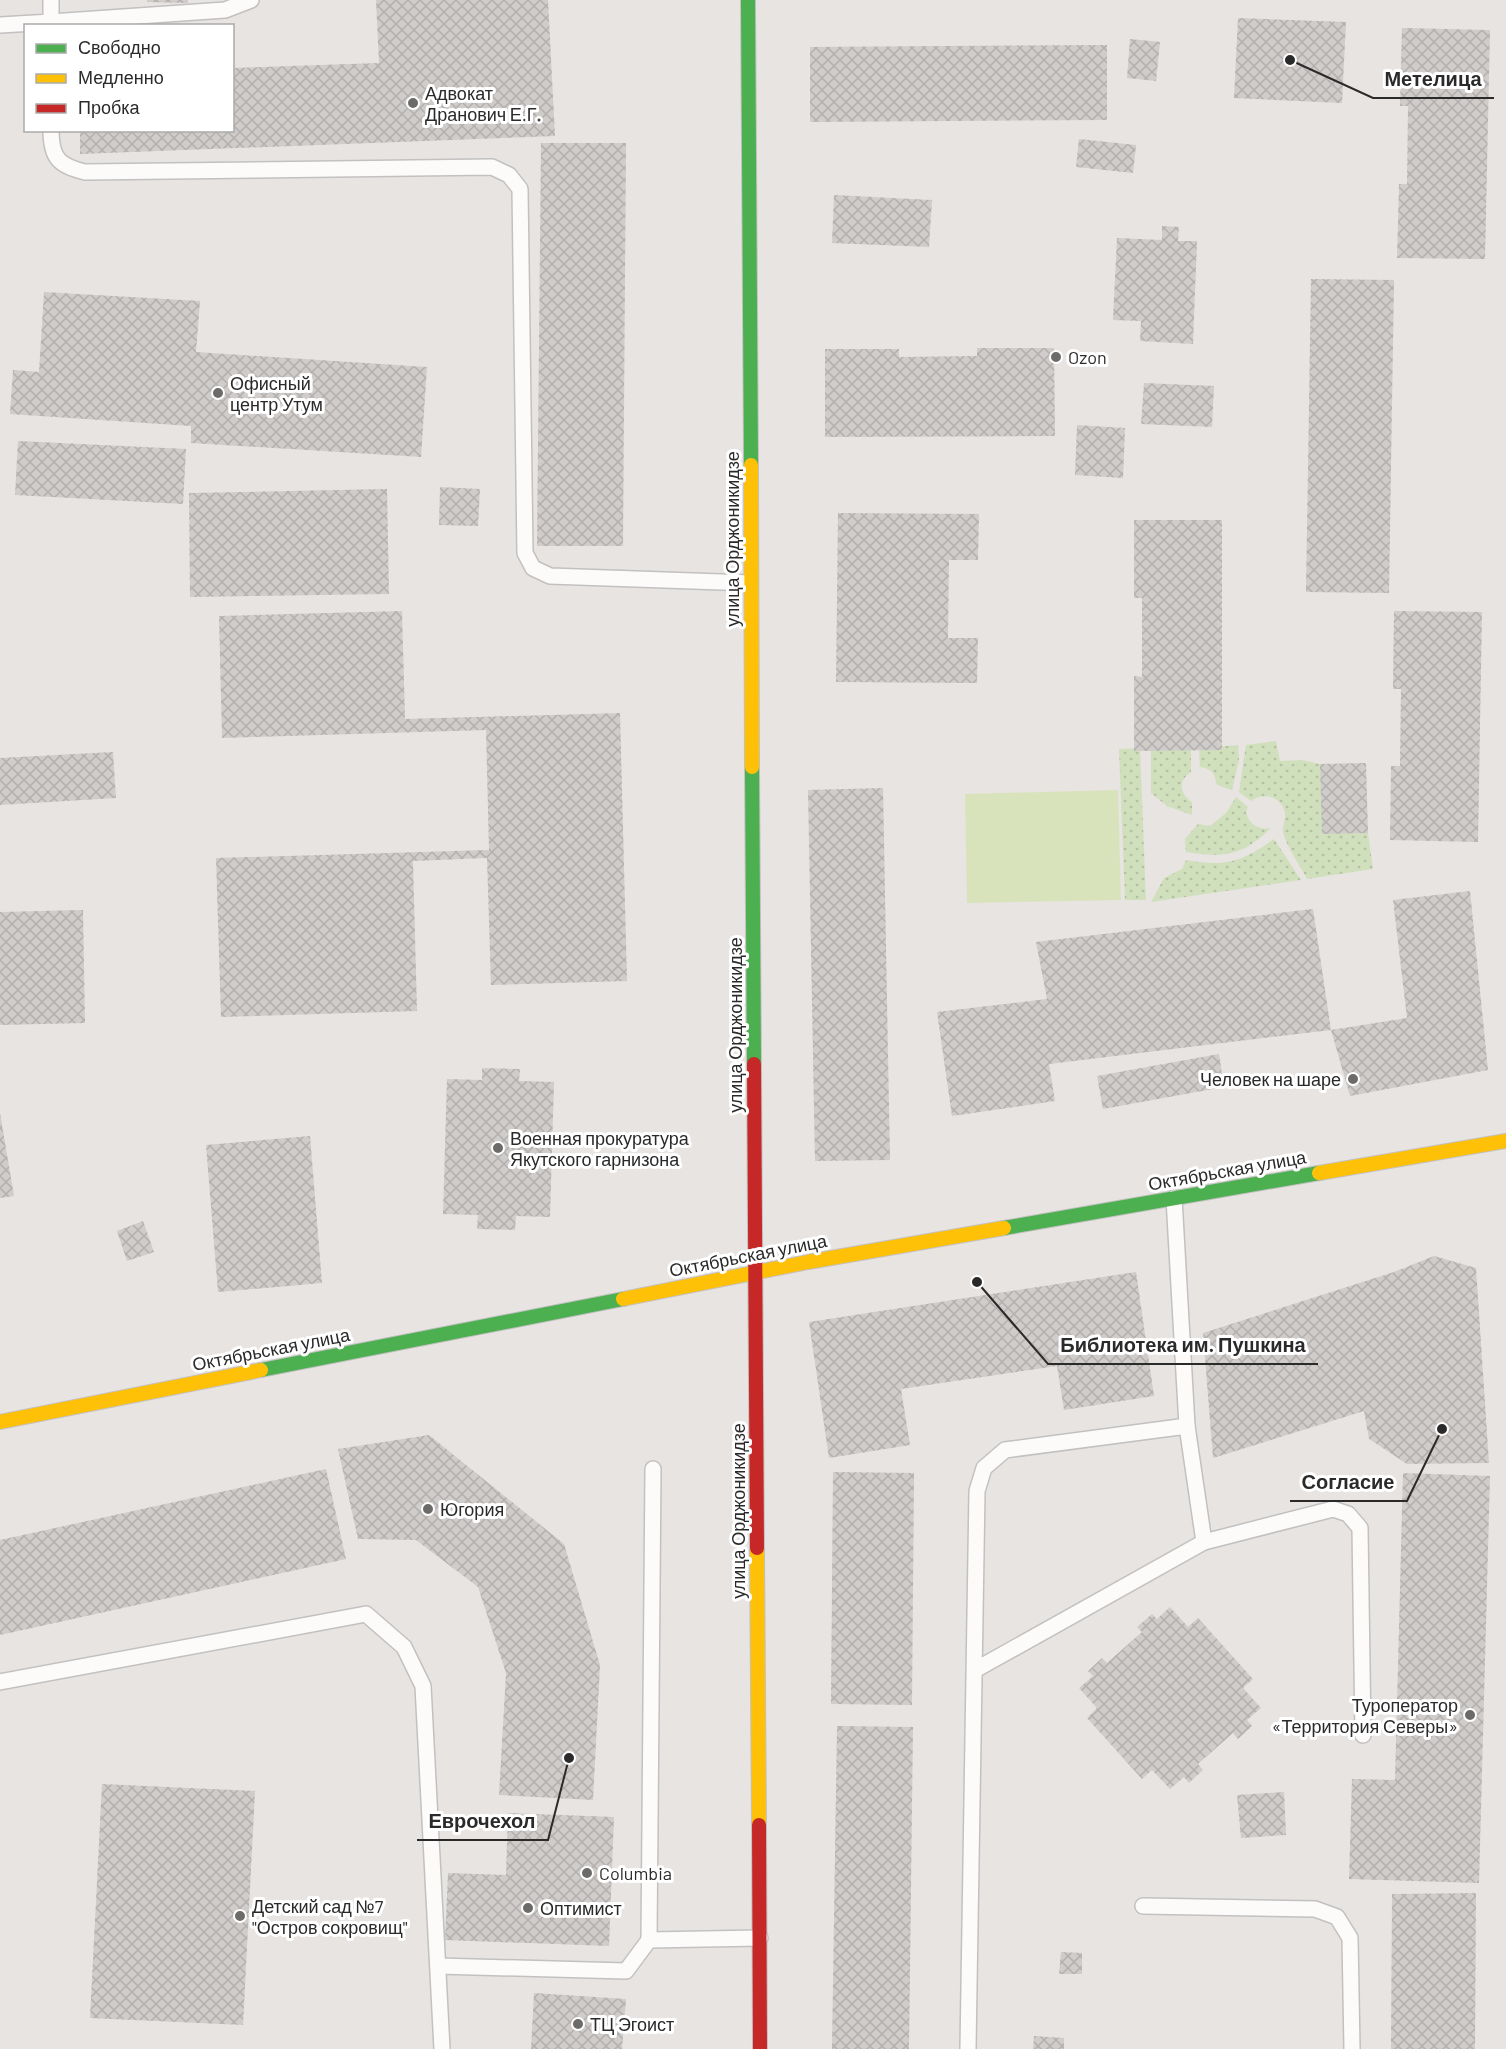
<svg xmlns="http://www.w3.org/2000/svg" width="1506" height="2049" font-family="Barlow,sans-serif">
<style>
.grass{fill:url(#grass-dots)}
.pitch{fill:#d9e3bb}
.building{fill:url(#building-cross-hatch)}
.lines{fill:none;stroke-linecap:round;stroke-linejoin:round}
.lane-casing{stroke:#c2c1c1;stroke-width:18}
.fast-casing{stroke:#c2c1c1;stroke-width:16}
.slow-casing{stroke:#c2c1c1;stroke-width:16}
.jam-casing{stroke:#c2c1c1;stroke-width:16}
.lane{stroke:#fcfbfa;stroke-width:15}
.fast{stroke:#4caf50;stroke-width:14}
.slow{stroke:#ffc107;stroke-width:14}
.jam{stroke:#c62828;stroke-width:14}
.poi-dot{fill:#6c6b6a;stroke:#fff;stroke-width:2}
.labels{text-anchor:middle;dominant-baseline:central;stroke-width:6;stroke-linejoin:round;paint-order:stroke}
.poi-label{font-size:18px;fill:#2a2a2a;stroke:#fff;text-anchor:start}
.street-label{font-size:18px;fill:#2a2a2a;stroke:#fff}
.leader{fill:none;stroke:#2a2a2a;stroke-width:2}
.callout-dot{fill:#2a2a2a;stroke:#fff;stroke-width:2}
.callout-label{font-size:20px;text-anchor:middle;font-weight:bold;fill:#2a2a2a;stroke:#fff;stroke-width:6;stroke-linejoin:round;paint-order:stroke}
</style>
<defs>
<pattern id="grass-dots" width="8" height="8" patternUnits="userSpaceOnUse" patternTransform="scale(1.5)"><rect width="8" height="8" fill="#d0e0bd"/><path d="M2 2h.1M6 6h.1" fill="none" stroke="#b3c0a3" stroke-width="1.8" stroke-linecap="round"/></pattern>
<pattern id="building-cross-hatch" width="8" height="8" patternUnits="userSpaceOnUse" patternTransform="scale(1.5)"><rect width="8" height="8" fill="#cfccca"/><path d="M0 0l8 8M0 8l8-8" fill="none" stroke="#b2afae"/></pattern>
</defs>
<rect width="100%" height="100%" fill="#e8e4e1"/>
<g class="grass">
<path d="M1276,741L1280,761L1302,760L1320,764L1368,833L1373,869L1307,879C1300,865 1287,848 1283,832C1282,826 1286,820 1285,813C1281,796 1264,792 1251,801L1239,792L1246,745Z"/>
<path d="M1238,745L1239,760L1232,790L1217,785C1214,773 1213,769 1200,767L1199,748Z"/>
<path d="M1191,746V772C1178,781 1179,793 1192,802V815L1167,806L1151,793V750Z"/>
<path d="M1140,748L1146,900H1125L1119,749Z"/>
<path d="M1236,797L1248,807L1246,812C1249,825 1259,830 1271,828C1242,856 1225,858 1186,852L1185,839L1198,824L1210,826L1226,813Z"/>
<path d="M1274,839L1301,880L1151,902L1164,878L1182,869L1186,860C1226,867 1241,862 1274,839Z"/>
</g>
<path class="pitch" d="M1118,790L1121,900L967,903L965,794Z"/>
<g class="building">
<path d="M147,0H188V3L147,2Z"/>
<path d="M376,0H548L555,136L80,154V130H232V68L379,63Z"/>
<path d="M1238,18L1346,22L1342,103L1234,98Z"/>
<path d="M1402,28L1490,30L1485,259L1397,258L1399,184H1407L1408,106H1400Z"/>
<path d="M1130,39L1160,42L1156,81L1127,78Z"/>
<path d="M1107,45V120L810,122V47Z"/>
<path d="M1079,139L1136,145L1133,173L1076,167Z"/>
<path d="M541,143H626L623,546H537Z"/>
<path d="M834,195L932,200L929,247L832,243Z"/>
<path d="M1162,226L1179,227L1178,241H1197L1193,344L1140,341L1141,321L1113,320L1117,238L1162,240Z"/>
<path d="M1311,279L1394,280L1389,593L1306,592Z"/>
<path d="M44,292L200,301L196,352L427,367L421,457L191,443V426L10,414L13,370L39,372Z"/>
<path d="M977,348H1054L1055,436L825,437V349H899V357L977,356Z"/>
<path d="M1144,383L1214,386L1212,427L1141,424Z"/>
<path d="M1077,425L1125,428L1123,478L1075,475Z"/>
<path d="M18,441L186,449L183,504L15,495Z"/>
<path d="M440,487L480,489L478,526L439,525Z"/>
<path d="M387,489L389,594L190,597L189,493Z"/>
<path d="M838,513L979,514L978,560H949L948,638H978L977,683L836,682Z"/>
<path d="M1134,520H1222V750L1134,751V676L1142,677V598H1134Z"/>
<path d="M402,611L405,719L620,713L627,981L491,985L487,858L413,861L417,1011L221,1017L216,858L489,850L486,730L222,738L219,616Z"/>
<path d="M1394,611L1482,612L1478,842L1390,840L1391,766H1400L1401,689H1393Z"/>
<path d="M113,752L116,798L0,805V758Z"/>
<path d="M1366,763L1368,833L1322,834L1320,764Z"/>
<path d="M883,788L890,1160L815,1161L808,790Z"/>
<path d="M1470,891L1488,1070L1350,1096L1331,1030L1407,1018L1393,900Z"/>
<path d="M1313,909L1331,1030L1049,1064L1055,1101L952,1116L937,1012L1047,999L1036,942Z"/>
<path d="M83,910L85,1023L0,1025V912Z"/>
<path d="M1219,1054L1224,1087L1103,1109L1097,1076Z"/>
<path d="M482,1068L520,1069L519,1081L554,1082L550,1217L516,1216L515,1230L477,1229L478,1215L443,1214L447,1079L482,1080Z"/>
<path d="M0,1113L14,1196L0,1198Z"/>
<path d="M310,1136L322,1283L218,1292L206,1145Z"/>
<path d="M143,1221L154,1252L127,1261L117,1231Z"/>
<path d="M1434,1256L1476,1268L1489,1463L1407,1464L1369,1439L1364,1411L1213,1458L1203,1333L1394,1272Z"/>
<path d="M1136,1272L1154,1396L1064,1410L1057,1366L901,1389L910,1445L829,1458L809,1322Z"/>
<path d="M429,1435L564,1544L600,1665L593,1800L499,1795L506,1673L478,1587L416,1540L358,1539L338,1449Z"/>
<path d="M326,1469L346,1559L0,1635V1540Z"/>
<path d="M833,1472L914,1473L912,1705L831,1704Z"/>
<path d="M1403,1473L1490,1476L1479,1883L1349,1879L1352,1779L1395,1780Z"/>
<path d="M1170,1607L1188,1627L1198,1618L1253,1679L1243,1688L1261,1708L1247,1720L1252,1726L1238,1739L1233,1733L1198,1764L1203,1770L1189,1783L1184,1777L1170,1789L1152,1770L1142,1779L1087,1718L1097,1708L1079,1688L1093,1676L1088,1671L1102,1658L1107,1663L1142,1632L1137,1627L1152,1614L1157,1619Z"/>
<path d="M837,1726L913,1727L909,2049H832Z"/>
<path d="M102,1784L255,1791L243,2025L90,2018Z"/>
<path d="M1284,1792L1286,1835L1241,1838L1237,1795Z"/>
<path d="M508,1813L614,1817L609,1946L445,1940L448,1873L506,1875Z"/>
<path d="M1476,1893L1475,2049H1391L1392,1894Z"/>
<path d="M1061,1952L1082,1953V1974H1059Z"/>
<path d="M534,1993L626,1999L622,2049H531Z"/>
<path d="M1034,2036L1064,2038V2049H1033Z"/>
</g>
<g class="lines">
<defs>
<g id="lane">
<path d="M0,25L51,22V0"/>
<path d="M51,26V22L225,10L251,0"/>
<path d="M51,130C51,158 59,166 85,172L492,167L509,175L520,189L525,553L533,568L550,576L750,583"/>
<path d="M1187,1426L1204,1542L1333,1509L1348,1514L1360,1528L1363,1735"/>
<path d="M975,1670L1204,1542"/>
<path d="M0,1682L366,1614L404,1647L423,1686L442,2049"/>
<path d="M1143,1906L1315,1909L1337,1917L1350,1938L1352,2049"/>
<path d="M649,1940L653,1469"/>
<path d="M438,1966L626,1971L649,1940L760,1938"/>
<path d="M968,2049L977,1491L984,1468L1005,1450L1187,1426L1174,1198"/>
</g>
<g id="fast">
<path d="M748,0L751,465"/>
<path d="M752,767L754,1064"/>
<path d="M1004,1228L1319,1173"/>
<path d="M261,1370L623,1299"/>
</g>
<g id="slow">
<path d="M751,465L752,767"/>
<path d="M1319,1173L1506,1141"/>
<path d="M623,1299L808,1262L1004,1228"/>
<path d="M0,1422L261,1370"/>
<path d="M757,1548L759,1825"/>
</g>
<g id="jam">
<path d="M754,1064L757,1548"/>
<path d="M759,1825L760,2049"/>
</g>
</defs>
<use href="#lane" class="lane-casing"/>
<use href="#fast" class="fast-casing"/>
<use href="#slow" class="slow-casing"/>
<use href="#jam" class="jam-casing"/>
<use href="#lane" class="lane"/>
<use href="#fast" class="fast"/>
<use href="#slow" class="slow"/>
<use href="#jam" class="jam"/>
</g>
<g class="poi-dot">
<circle cx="413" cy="103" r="6"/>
<circle cx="1056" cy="357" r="6"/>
<circle cx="218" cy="393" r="6"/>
<circle cx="1353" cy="1079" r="6"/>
<circle cx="498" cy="1148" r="6"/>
<circle cx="428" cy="1509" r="6"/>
<circle cx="1470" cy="1715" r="6"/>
<circle cx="587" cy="1873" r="6"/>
<circle cx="528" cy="1908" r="6"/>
<circle cx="240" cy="1916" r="6"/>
<circle cx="578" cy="2024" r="6"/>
</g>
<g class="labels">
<g class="poi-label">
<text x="425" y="93">Адвокат<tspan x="425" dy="21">Дранович Е.Г.</tspan></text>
<text x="1068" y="357">Ozon</text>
<text x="230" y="383">Офисный<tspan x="230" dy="21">центр Утум</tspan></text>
<text x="1341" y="1079" text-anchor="end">Человек на шаре</text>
<text x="510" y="1138">Военная прокуратура<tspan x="510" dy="21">Якутского гарнизона</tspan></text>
<text x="440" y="1509">Югория</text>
<text x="1458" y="1705" text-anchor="end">Туроператор<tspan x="1458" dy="21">«Территория Северы»</tspan></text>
<text x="599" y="1873">Columbia</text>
<text x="252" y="1906">Детский сад №7<tspan x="252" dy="21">"Остров сокровищ"</tspan></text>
<text x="540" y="1908">Оптимист</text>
<text x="590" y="2024">ТЦ Эгоист</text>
</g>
<g class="street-label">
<text transform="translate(732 539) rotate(-90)">улица Орджоникидзе</text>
<text transform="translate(735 1025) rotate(-90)">улица Орджоникидзе</text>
<text transform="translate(1227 1170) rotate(-10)">Октябрьская улица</text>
<text transform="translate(748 1255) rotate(-11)">Октябрьская улица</text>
<text transform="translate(271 1349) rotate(-11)">Октябрьская улица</text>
<text transform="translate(738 1511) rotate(-90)">улица Орджоникидзе</text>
</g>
</g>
<path class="leader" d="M1290 60L1373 98H1494M977 1282L1048 1364H1318M1442 1429L1407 1501H1290M569 1758L548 1840H417"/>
<g class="callout-dot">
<circle cx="1290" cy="60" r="6"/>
<circle cx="977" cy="1282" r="6"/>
<circle cx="1442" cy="1429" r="6"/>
<circle cx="569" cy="1758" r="6"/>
</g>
<g class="callout-label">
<text x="1433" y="86">Метелица</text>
<text x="1183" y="1352">Библиотека им. Пушкина</text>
<text x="1348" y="1489">Согласие</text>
<text x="482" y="1828">Еврочехол</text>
</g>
<rect x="24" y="24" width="210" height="108" fill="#ffffff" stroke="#aaaaaa" stroke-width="1.5"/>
<rect x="36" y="44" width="30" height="9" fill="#4caf50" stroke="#aaaaaa" stroke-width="1.5"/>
<text x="78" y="54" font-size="18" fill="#2a2a2a">Свободно</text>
<rect x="36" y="74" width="30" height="9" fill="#ffc107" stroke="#aaaaaa" stroke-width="1.5"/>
<text x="78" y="84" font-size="18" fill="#2a2a2a">Медленно</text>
<rect x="36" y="104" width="30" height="9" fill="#c62828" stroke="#aaaaaa" stroke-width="1.5"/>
<text x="78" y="114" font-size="18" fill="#2a2a2a">Пробка</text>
</svg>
